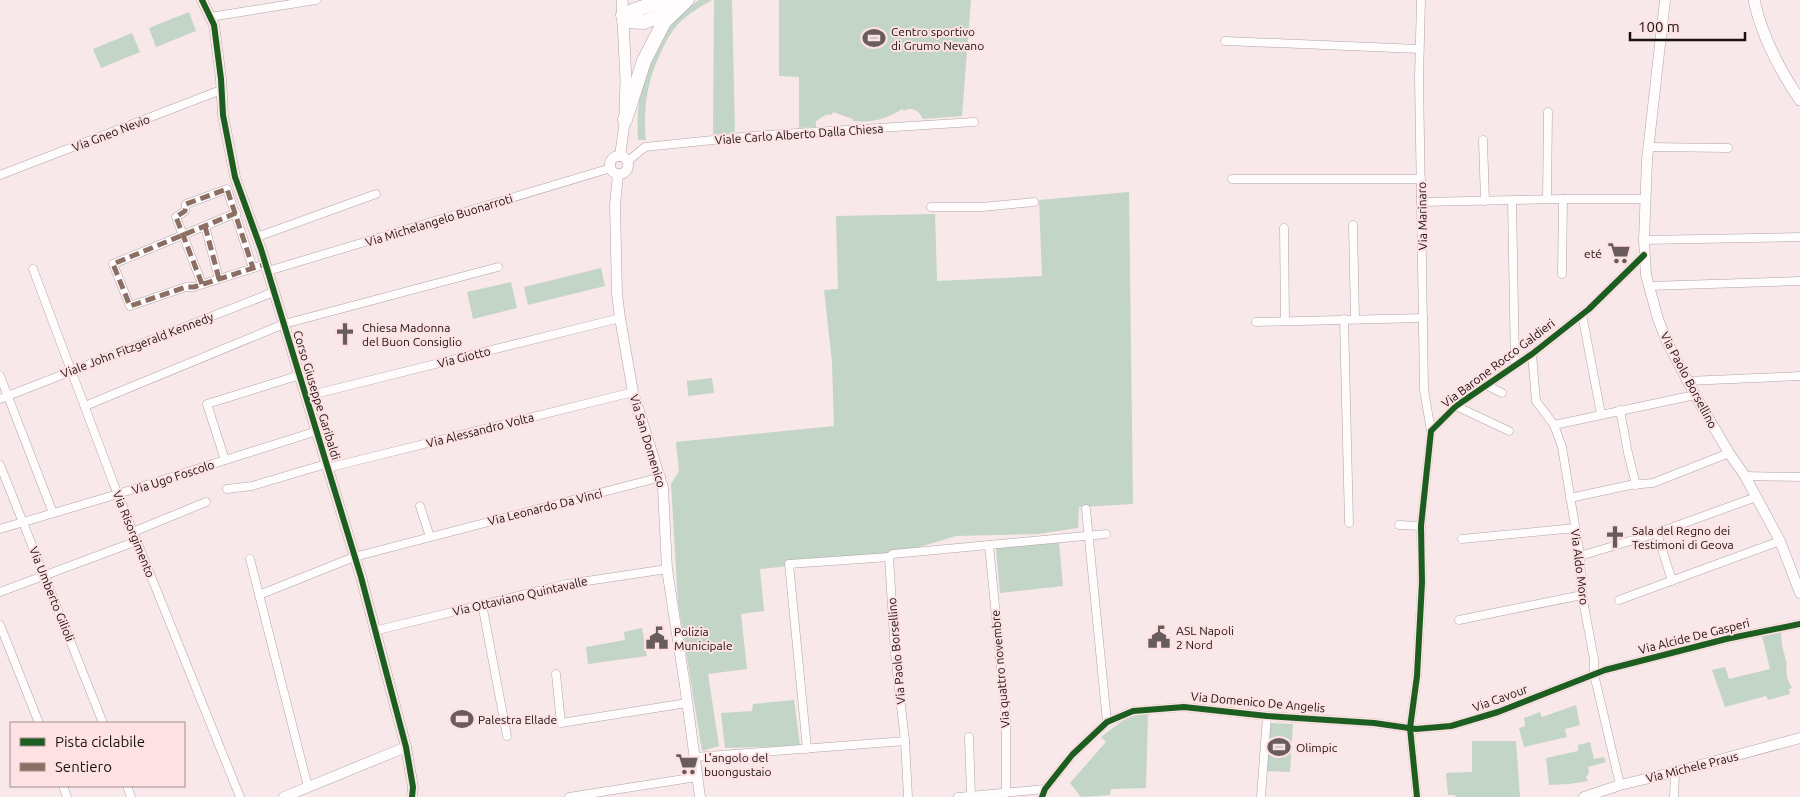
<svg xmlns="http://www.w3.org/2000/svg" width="1800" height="797" font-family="Ubuntu,sans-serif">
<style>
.green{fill:#c2d5c7}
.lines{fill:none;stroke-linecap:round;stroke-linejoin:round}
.minor-casing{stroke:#b0a4a5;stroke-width:9}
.tertiary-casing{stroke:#b0a4a5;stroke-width:11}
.secondary-casing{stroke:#b0a4a5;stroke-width:12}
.trunk-casing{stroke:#b0a4a5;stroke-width:15}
.minor{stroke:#fefcfc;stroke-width:8}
.tertiary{stroke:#fefcfc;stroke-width:10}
.secondary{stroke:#fefcfc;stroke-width:11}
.trunk{stroke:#fefcfc;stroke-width:14}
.quiet{stroke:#8d6e63;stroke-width:5;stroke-dasharray:10 5;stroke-linecap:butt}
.cycleway-casing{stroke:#fee2e3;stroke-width:9}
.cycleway{stroke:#1b5e20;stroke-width:6}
.labels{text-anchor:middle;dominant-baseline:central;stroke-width:4;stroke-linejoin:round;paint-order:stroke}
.poi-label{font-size:12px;fill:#1a1111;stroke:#fee2e3;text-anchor:start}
.street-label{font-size:12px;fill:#1a1111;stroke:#fee2e3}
</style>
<rect width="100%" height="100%" fill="#f8e8e9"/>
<g class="green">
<path d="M699,0H712C700,7 688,14 678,24C671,32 666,41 662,50C647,80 643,108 646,140H638C635,82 650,36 699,0Z"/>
<path d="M714,0H732L735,133L713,135Z"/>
<path d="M779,0H971L962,116L923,119C919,111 913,106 904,111L902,109C887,119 872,123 853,121V119L833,112L832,115C824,113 822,118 816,121V127L799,128V77L779,76Z"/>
<path d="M189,12L196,31L156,47L149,28Z"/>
<path d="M132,33L140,52L101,68L93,49Z"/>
<path d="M1129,192L1133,504L1079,507L1078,528L1038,534L956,536L886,557L760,569L764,611L741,614L747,669L708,674L719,746L702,751L678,602L671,484L679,471L676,442L834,426L832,362L824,290L838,289L836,216L935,214L937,281L1042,276L1039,200Z"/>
<path d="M601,268L605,286L528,305L524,287Z"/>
<path d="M511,282L517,308L473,319L467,292Z"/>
<path d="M712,378L714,393L688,396L687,381Z"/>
<path d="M1059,542L1063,586L1000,593L996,548Z"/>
<path d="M642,628L647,656L588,664L586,647L625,640L624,632Z"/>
<path d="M1781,631L1782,645L1787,665L1786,666L1787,678L1792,688L1789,689L1790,694L1768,700L1766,696L1725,707L1712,670L1725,667L1729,679L1770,669L1762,636Z"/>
<path d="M794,700L800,746L725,748L721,713L752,711L753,704Z"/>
<path d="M1576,705L1580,725L1565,729L1567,737L1524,747L1519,728L1525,726L1524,718L1540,712L1542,717Z"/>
<path d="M1148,712L1146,788L1111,789L1110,795L1081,797L1070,783L1106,742L1101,737L1125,719Z"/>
<path d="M1267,723L1293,724L1290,772L1264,771Z"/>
<path d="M1472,741H1516L1520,797H1456L1455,795H1448L1446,773L1472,772Z"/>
<path d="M1590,742L1594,759L1604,757L1606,762L1588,767L1589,773L1586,777L1588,781L1569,784L1549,785L1546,758L1578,751V745Z"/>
</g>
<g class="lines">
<defs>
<g id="minor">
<path d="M1421,0L1419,77L1424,390L1431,431"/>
<path d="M210,17L316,0"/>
<path d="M1225,41L1419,49"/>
<path d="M1483,140L1485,201"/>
<path d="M1649,147L1728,148"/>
<path d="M628,161L645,147L752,136L974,122"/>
<path d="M0,175L221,90"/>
<path d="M1232,179H1421"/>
<path d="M1547,199L1548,112"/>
<path d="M1512,201L1515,365"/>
<path d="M1422,202L1563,199H1645"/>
<path d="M931,207H982L1034,202"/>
<path d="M236,213L113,264L130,306L186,287H194L266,264"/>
<path d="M1353,225L1355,319"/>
<path d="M205,226L219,279"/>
<path d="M1284,228L1285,321"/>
<path d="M257,237L376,194"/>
<path d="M1644,240L1800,237"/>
<path d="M33,269L113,482L240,797"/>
<path d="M268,271L611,168"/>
<path d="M1562,274L1563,199"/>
<path d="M202,284L176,217L185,211L186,204L227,189L253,268"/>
<path d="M1649,286L1800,281"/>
<path d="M1582,314L1601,414"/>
<path d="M1344,319L1349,523"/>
<path d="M1256,322L1423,318"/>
<path d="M1532,354L1536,401L1554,425L1562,447L1580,556L1582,595L1594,659V674L1620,785"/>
<path d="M0,376L53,513"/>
<path d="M1687,381L1800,376"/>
<path d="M1486,385L1502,393"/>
<path d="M307,396L620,318"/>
<path d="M0,399L274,292"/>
<path d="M85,406L284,324L498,267"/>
<path d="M1456,406L1509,431"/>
<path d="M1620,410L1628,453L1636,485"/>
<path d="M1554,425L1695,395"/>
<path d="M225,460L207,404L300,375"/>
<path d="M0,465L103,723"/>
<path d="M327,468L633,392"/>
<path d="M1745,476L1800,477"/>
<path d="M227,489L252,486L326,464"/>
<path d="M1570,498L1630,485L1653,483L1729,453"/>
<path d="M420,506L430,537"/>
<path d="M1086,509L1107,722"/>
<path d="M1399,525L1421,526"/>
<path d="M0,529L118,494L317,431"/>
<path d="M133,532L206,502"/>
<path d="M1657,533L1672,581"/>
<path d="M1462,539L1575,528"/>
<path d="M989,545L1006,719V793"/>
<path d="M1580,556L1657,533L1756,497"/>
<path d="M250,559L308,787"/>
<path d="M0,592L137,541"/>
<path d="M259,595L354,557L661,477"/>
<path d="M1619,600L1780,541"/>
<path d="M482,604L507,736"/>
<path d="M1459,620L1582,595"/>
<path d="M0,625L39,723"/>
<path d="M374,631L567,584L667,569"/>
<path d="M556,674L561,723L687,703"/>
<path d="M969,737L971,796"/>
<path d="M807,749L789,564L889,557"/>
<path d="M695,757L905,741"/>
<path d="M63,786L67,797"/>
<path d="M127,786L131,797"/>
<path d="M569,797L697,777"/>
<path d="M908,797L905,741L895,654L889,557L893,554L1106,534"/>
<path d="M958,797L1045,789"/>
<path d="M1042,797L1045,789L1072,755L1107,722L1133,711L1184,707L1267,716L1374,723L1416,729L1451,726L1498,712L1605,670L1726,639L1800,624"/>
<path d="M1261,797L1267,716"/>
<path d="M1417,797L1410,728L1417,676L1422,582L1421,526L1431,431L1456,406L1532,354L1589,309L1644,255"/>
<path d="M1674,797L1675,772"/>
</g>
<g id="tertiary">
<path d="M202,0L214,25L221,79L223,115L235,177L261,249L361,577L406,747L413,787L412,797"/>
<path d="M1665,0L1647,160L1644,240L1646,275L1658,319L1667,342L1695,395L1729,453L1745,476L1780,541L1800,593"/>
<circle cx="619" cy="165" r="9"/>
<path d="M620,156L625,120"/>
<path d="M618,174L615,205L617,294L620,318L633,392L663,488L667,569L685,686L700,797"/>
<path d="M284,797L406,747"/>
<path d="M1584,797L1620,785L1675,772L1800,738"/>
</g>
<g id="secondary">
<path d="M622,0L626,81L625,111"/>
<path d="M1754,0C1762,37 1779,69 1800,100"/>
</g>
<g id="trunk">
<path d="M623,15C640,7 659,2 678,0"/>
<path d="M624,21L644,22L671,12"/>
<path d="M625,120L644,61L664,22L687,0"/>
</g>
</defs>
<use href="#minor" class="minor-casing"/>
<use href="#tertiary" class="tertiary-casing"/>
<use href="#secondary" class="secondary-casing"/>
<use href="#trunk" class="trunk-casing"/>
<use href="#minor" class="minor"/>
<use href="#tertiary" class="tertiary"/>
<use href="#secondary" class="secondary"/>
<use href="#trunk" class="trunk"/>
<g class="quiet">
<path d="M236,213L113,264L130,306L186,287H194L266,264"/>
<path d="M205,226L219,279"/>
<path d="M202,284L176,217L185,211L186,204L227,189L253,268"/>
</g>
<defs>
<g id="cycleway">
<path d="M202,0L214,25L221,79L223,115L235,177L261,249L361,577L406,747L413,787L412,797"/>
<path d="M1042,797L1045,789L1072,755L1107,722L1133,711L1184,707L1267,716L1374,723L1416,729L1451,726L1498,712L1605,670L1726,639L1800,624"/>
<path d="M1417,797L1410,728L1417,676L1422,582L1421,526L1431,431L1456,406L1532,354L1589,309L1644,255"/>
</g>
</defs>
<use href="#cycleway" class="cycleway-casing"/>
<use href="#cycleway" class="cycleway"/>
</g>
<defs>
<symbol id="stadium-bare" viewBox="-9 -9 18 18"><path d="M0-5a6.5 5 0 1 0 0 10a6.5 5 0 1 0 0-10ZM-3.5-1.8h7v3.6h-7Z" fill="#685c5d" stroke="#fee2e3" stroke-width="2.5" paint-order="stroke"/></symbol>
<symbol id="supermarket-bare" viewBox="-9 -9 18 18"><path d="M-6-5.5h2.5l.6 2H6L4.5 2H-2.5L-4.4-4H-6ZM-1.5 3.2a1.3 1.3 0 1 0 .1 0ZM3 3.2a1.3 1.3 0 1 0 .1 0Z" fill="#685c5d" stroke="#fee2e3" stroke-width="2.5" paint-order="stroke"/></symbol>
<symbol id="church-bare" viewBox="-9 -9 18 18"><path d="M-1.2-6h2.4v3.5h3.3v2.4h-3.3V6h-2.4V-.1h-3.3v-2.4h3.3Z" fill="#685c5d" stroke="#fee2e3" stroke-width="2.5" paint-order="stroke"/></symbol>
<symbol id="civic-bare" viewBox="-9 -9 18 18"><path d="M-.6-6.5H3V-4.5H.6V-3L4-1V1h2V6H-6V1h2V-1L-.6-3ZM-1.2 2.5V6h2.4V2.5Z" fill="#685c5d" stroke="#fee2e3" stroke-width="2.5" paint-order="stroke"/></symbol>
</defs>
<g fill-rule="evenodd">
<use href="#stadium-bare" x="858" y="22" width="32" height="32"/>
<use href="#supermarket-bare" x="1603" y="237" width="32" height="32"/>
<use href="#church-bare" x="329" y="318" width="32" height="32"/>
<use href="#church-bare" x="1599" y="521" width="32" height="32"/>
<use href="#civic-bare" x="1143" y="621" width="32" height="32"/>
<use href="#civic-bare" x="641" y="622" width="32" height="32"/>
<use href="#stadium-bare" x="446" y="703" width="32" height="32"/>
<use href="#stadium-bare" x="1263" y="731" width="32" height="32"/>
<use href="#supermarket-bare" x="671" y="748" width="32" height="32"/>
</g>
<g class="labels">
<g class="poi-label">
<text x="891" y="31">Centro sportivo<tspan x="891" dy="14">di Grumo Nevano</tspan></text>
<text x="1602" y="253" text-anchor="end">eté</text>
<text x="362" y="327">Chiesa Madonna<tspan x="362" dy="14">del Buon Consiglio</tspan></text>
<text x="1632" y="530">Sala del Regno dei<tspan x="1632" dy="14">Testimoni di Geova</tspan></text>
<text x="1176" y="630">ASL Napoli<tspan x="1176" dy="14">2 Nord</tspan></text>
<text x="674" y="631">Polizia<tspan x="674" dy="14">Municipale</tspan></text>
<text x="478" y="719">Palestra Ellade</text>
<text x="1296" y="747">Olimpic</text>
<text x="704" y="757">L'angolo del<tspan x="704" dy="14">buongustaio</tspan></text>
</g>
<g class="street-label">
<text transform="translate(111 133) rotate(-21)">Via Gneo Nevio</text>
<text transform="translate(799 134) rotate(-4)">Viale Carlo Alberto Dalla Chiesa</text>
<text transform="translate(1422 216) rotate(-91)">Via Marinaro</text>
<text transform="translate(439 220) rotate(-17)">Via Michelangelo Buonarroti</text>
<text transform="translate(137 345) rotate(-21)">Viale John Fitzgerald Kennedy</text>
<text transform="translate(464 357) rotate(-14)">Via Giotto</text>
<text transform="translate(1498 363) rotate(-37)">Via Barone Rocco Galdieri</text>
<text transform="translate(1689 380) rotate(62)">Via Paolo Borsellino</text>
<text transform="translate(317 395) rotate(73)">Corso Giuseppe Garibaldi</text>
<text transform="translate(480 430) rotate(-14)">Via Alessandro Volta</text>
<text transform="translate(648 441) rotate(73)">Via San Domenico</text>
<text transform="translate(173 477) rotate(-18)">Via Ugo Foscolo</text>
<text transform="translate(545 507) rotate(-14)">Via Leonardo Da Vinci</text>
<text transform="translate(134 534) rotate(68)">Via Risorgimento</text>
<text transform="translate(1580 567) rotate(83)">Via Aldo Moro</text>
<text transform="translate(52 594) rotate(68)">Via Umberto Gilioli</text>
<text transform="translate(520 596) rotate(-13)">Via Ottaviano Quintavalle</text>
<text transform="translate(1694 636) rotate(-14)">Via Alcide De Gasperi</text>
<text transform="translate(896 651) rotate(-95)">Via Paolo Borsellino</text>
<text transform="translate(1000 669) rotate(-95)">Via quattro novembre</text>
<text transform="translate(1500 698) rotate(-20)">Via Cavour</text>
<text transform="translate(1258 702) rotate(5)">Via Domenico De Angelis</text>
<text transform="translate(1692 767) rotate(-14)">Via Michele Praus</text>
</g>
</g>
<rect x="10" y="722" width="175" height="65" fill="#fee2e3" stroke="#a38e8f"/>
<rect x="20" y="738" width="25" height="8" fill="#1b5e20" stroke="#a38e8f"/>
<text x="55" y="747" font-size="15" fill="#1a1111">Pista ciclabile</text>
<rect x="20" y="763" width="25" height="8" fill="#8d6e63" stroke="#a38e8f"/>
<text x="55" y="772" font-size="15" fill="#1a1111">Sentiero</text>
<path d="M1630 32v8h115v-8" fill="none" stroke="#1a1111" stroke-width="2.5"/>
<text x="1638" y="32" font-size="15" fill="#1a1111" stroke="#fee2e3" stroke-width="4" paint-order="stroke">100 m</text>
</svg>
